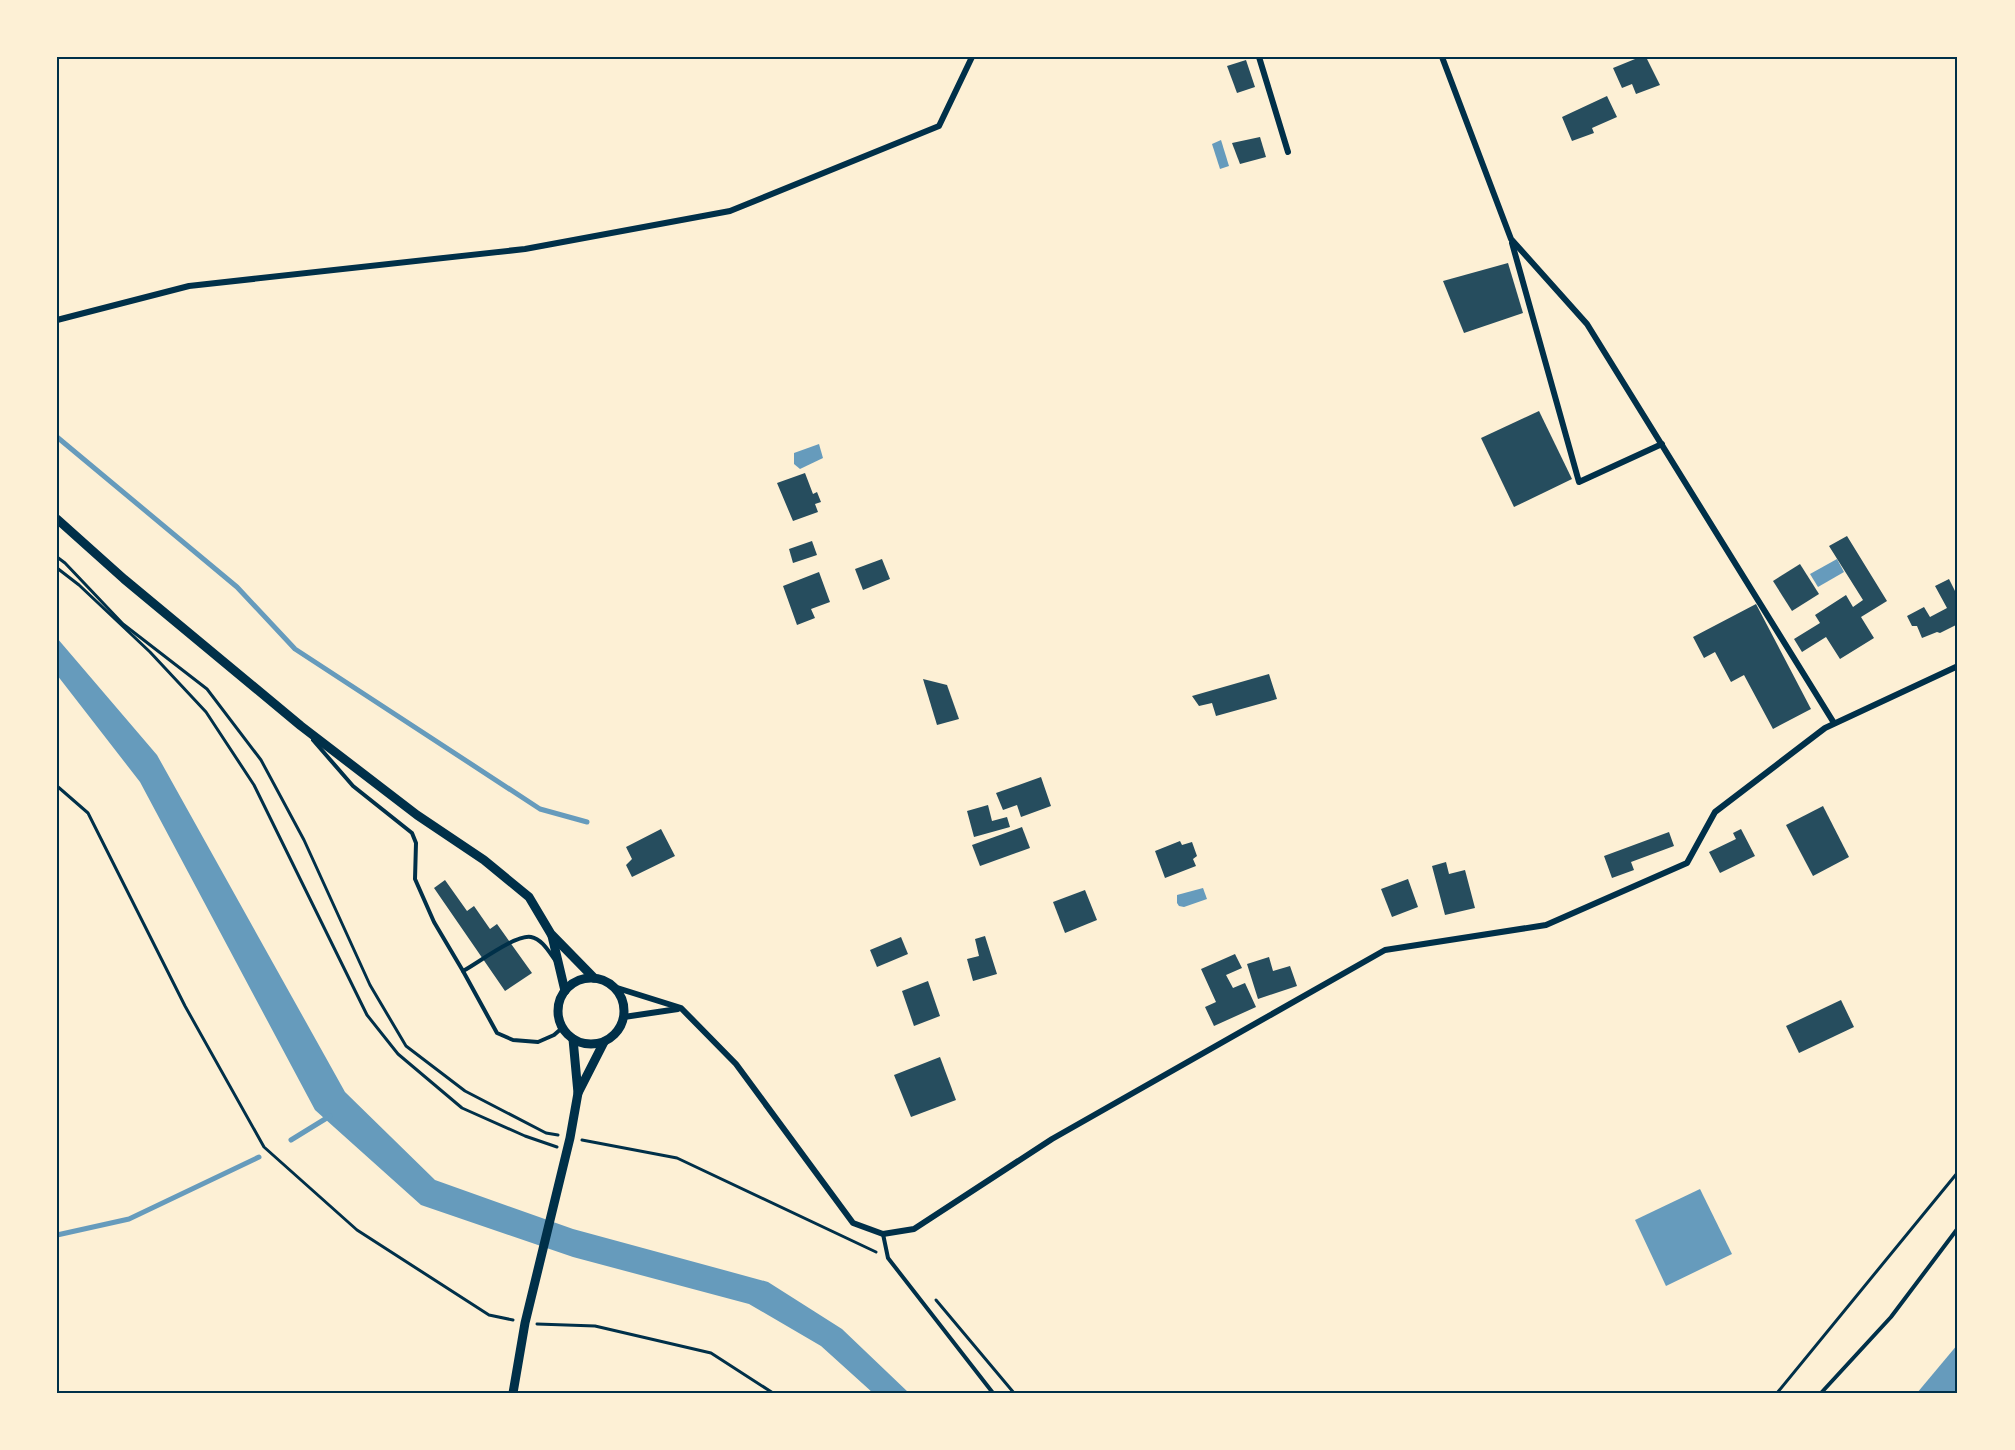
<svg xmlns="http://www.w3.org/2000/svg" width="2015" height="1450" font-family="Ubuntu,sans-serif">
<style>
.water{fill:#669bbc}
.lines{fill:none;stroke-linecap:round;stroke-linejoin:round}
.stream{stroke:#669bbc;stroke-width:5}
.building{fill:#264d5e}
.path{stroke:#003049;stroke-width:3}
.service{stroke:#003049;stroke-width:4}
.minor{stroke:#003049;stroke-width:6}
.tertiary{stroke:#003049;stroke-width:9}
.neatline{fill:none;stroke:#003049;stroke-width:2}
</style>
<rect width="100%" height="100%" fill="#fdf0d5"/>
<g class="water">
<path d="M1221,140L1229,166L1220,169L1212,144Z"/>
<path d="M819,444L823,458L800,469L794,464V453Z"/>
<path d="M1837,559L1844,572L1818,587L1810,574Z"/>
<path d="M57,638L157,755L345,1092L435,1180L573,1229L768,1282L842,1329L909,1393H873L821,1346L749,1304L573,1257L421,1205L315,1110L140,782L57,675Z"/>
<path d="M1203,888L1207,899L1184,907L1179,906L1177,903V895Z"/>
<path d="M1700,1189L1732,1254L1666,1286L1635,1220Z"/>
<path d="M1958,1344V1387L1953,1393H1917Z"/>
</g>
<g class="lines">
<g class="stream">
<path d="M57,437L237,587L295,649L540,809L587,822"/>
<path d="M291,1140L330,1116"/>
<path d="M57,1235L129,1219L259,1157"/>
</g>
</g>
<g class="building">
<path d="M1640,57H1646L1660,85L1636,94L1632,84L1622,88L1613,68Z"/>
<path d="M1246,60L1255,87L1237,93L1227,66Z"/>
<path d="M1607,96L1617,117L1592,128L1594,133L1572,141L1562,117Z"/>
<path d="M1260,137L1266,157L1240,164L1232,143Z"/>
<path d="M1508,263L1523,313L1464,333L1443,281Z"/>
<path d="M1539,411L1572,479L1514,507L1481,438Z"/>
<path d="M805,473L813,494L817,492L821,502L815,504L818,512L793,521L777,483Z"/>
<path d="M1847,536L1887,601L1861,617L1874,638L1840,659L1826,637L1802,652L1794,639L1820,623L1815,615L1846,595L1853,607L1863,600L1829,546Z"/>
<path d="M812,541L817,555L793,563L789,549Z"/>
<path d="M882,559L890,579L863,590L855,569Z"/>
<path d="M1800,564L1819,594L1792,611L1773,581Z"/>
<path d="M819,572L830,602L811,609L815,618L797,625L783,586Z"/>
<path d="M1949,579L1958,597V624L1940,633L1937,632L1922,638L1917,626H1912L1907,616L1924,607L1930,617L1947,608L1935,586Z"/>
<path d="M1756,604L1811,709L1773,729L1744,675L1731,682L1715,652L1704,658L1693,637Z"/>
<path d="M1269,674L1277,699L1216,716L1212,703L1199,706L1192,696Z"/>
<path d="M923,679L947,685L959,719L937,725Z"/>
<path d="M1041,777L1051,806L1021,817L1017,805L1003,810L996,793Z"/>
<path d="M988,805L992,821L1007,817L1010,827L974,837L967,811Z"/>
<path d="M1823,806L1849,857L1813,876L1786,825Z"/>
<path d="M1022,827L1030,848L980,866L972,845Z"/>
<path d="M661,829L675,856L632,877L626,865L632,859L626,847Z"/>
<path d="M1741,829L1755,856L1720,873L1709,852L1736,839L1733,833Z"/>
<path d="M1669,832L1674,846L1631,862L1634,870L1612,878L1604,856Z"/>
<path d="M1180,841L1182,845L1192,842L1197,856L1193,859L1196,866L1165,878L1155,851Z"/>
<path d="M1446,862L1449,874L1465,870L1475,908L1445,915L1432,866Z"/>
<path d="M1408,879L1418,907L1392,917L1381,889Z"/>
<path d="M445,880L467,911L474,906L490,929L497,924L532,973L505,991L434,888Z"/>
<path d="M1085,890L1097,920L1065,933L1053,902Z"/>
<path d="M985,936L997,974L973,981L967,959L979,956L975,939Z"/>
<path d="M901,937L908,954L877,967L870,950Z"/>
<path d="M1235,954L1242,968L1226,975L1233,988L1245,983L1256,1007L1214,1026L1205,1007L1216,1002L1201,969Z"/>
<path d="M1269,957L1273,971L1290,966L1297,986L1258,999L1247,964Z"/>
<path d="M928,981L940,1016L914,1026L902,991Z"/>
<path d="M1841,1000L1854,1027L1799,1053L1786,1026Z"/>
<path d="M940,1057L956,1100L911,1117L894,1075Z"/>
</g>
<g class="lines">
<g class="path">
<path d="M57,557L65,563L123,624L207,689L261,760L304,840L370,985L406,1046L465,1091L546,1133L558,1135"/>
<path d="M57,568L79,585L150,652L206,712L254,785L367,1015L398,1054L462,1108L525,1136L557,1147"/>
<path d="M57,786L88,813L185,1006L264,1147L357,1230L489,1315L513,1320"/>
<path d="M582,1140L677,1158L876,1252"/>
<path d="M936,1300L1014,1393"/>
<path d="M537,1324L595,1326L711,1353L773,1393"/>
<path d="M1777,1393L1958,1172"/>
</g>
<g class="service">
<path d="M313,740L353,786L412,833L416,843L415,879L434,922L463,971C478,963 516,934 531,937C542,939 549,952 555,960"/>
<path d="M463,971L497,1033L513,1040L538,1042L554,1035L562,1028"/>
<path d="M883,1234L888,1258L993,1393"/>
<path d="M1821,1393L1891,1317L1958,1228"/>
</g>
<g class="minor">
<path d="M1259,57L1288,152"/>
<path d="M1442,57L1511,239L1587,324L1834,723"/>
<path d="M1512,243L1579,482L1662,444"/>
<path d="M57,320L189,286L525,249L730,211L939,126L972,57"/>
<path d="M614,987L681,1008L736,1064L853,1223L883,1234L914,1229L1052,1139L1385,950L1546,925L1687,863L1715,812L1825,728L1958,666"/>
<path d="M624,1017L678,1009"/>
</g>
<g class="tertiary">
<path d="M57,519L124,579L301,726L417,815L484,860L529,897L551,934L594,978"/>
<path d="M552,936L565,991"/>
<circle cx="591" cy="1011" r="33"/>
<path d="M578,1093L604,1042"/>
<path d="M513,1393L525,1323L570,1138L578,1093L573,1039"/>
</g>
</g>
<rect width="2015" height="1450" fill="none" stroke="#fdf0d5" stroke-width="117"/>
<rect x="58" y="58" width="1898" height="1334" class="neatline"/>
</svg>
